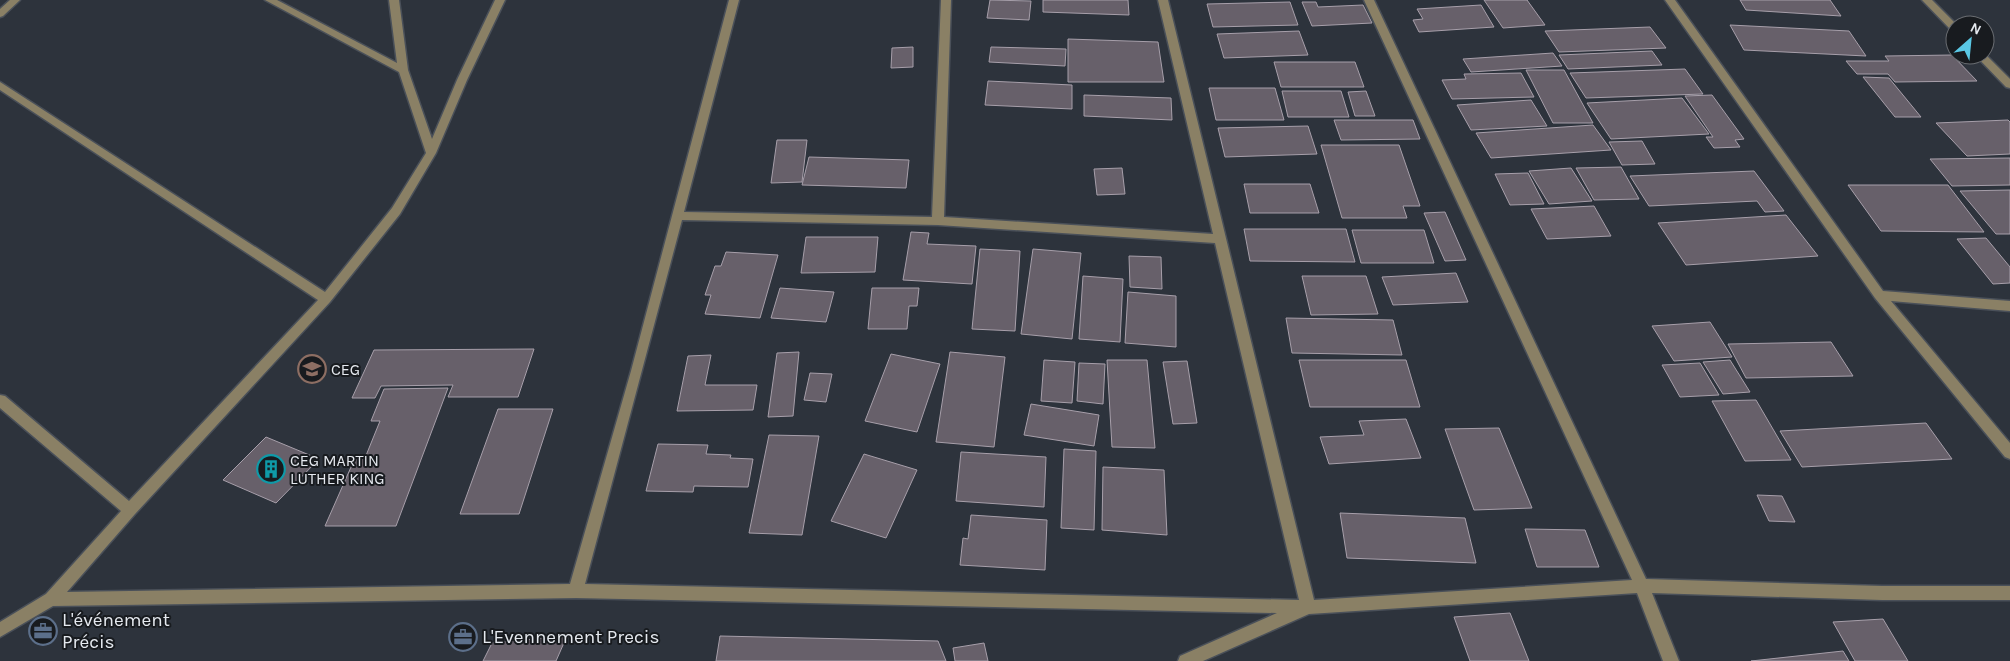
<svg xmlns="http://www.w3.org/2000/svg" width="2010" height="661" font-family="Karla,sans-serif">
<style>
.building{fill:#67606a;stroke:#a79faa}
.lines{fill:none;stroke-linecap:round;stroke-linejoin:round}
.minor-casing{stroke:#4a5059;stroke-width:3}
.minor{fill:#8a8065;fill-rule:evenodd}
.labels{text-anchor:middle;dominant-baseline:central;stroke-width:4;stroke-linejoin:round;paint-order:stroke}
.poi-label{font-size:16px;fill:#e5e9ef;stroke:#181b1f;text-anchor:start}
.near-poi-label{font-size:19px;fill:#e5e9ef;stroke:#181b1f;text-anchor:start}
</style>
<rect width="100%" height="100%" fill="#2d333c"/>
<g class="building">
<path d="M990,0L1031,1L1029,20L987,18Z"/>
<path d="M1043,0H1128L1129,15L1043,12Z"/>
<path d="M1484,0H1527L1545,25L1503,28Z"/>
<path d="M1740,0H1830L1841,16L1746,10Z"/>
<path d="M1290,2L1298,25L1213,27L1207,4Z"/>
<path d="M1302,2H1316L1318,7L1363,5L1372,23L1312,26Z"/>
<path d="M1481,5L1494,27L1419,32L1413,20L1423,19L1417,9Z"/>
<path d="M1730,25L1849,31L1866,56L1744,50Z"/>
<path d="M1650,27L1666,48L1559,52L1545,31Z"/>
<path d="M1299,31L1308,55L1224,58L1217,34Z"/>
<path d="M1068,39L1158,42L1164,82H1068Z"/>
<path d="M913,47V67L891,68L892,48Z"/>
<path d="M991,47L1066,49L1065,66L989,62Z"/>
<path d="M1652,51L1662,65L1568,69L1559,55Z"/>
<path d="M1553,53L1562,66L1471,72L1463,59Z"/>
<path d="M1952,55L1977,81L1895,82L1888,74H1857L1846,61H1889L1885,56Z"/>
<path d="M1274,62H1355L1364,87H1281Z"/>
<path d="M1685,69L1703,94L1586,98L1570,73Z"/>
<path d="M1526,70H1564L1593,123H1553Z"/>
<path d="M1521,73L1534,97L1452,99L1442,80L1466,79L1464,74Z"/>
<path d="M1863,77L1889,78L1921,117H1895Z"/>
<path d="M988,81L1072,85V109L985,105Z"/>
<path d="M1209,88H1275L1284,120H1216Z"/>
<path d="M1282,91H1341L1349,117H1288Z"/>
<path d="M1366,91L1375,116H1355L1348,92Z"/>
<path d="M1084,95L1171,98L1172,120L1084,116Z"/>
<path d="M1712,95L1744,139L1735,140L1740,147L1714,148L1706,137H1713L1685,96Z"/>
<path d="M1682,98L1709,134L1611,139L1587,103Z"/>
<path d="M1531,100L1547,126L1471,130L1457,105Z"/>
<path d="M1334,120H1413L1420,139L1341,140Z"/>
<path d="M2008,120L2010,122V154L1967,156L1936,123Z"/>
<path d="M1593,125L1611,150L1491,158L1476,133Z"/>
<path d="M1308,126L1317,154L1225,157L1218,128Z"/>
<path d="M777,140H807L802,182L771,183Z"/>
<path d="M1642,141L1655,164L1622,165L1609,142Z"/>
<path d="M1321,145H1399L1420,206H1403L1407,218H1342Z"/>
<path d="M809,157L909,160L906,188L802,185Z"/>
<path d="M2010,158V185L1952,186L1930,159Z"/>
<path d="M1621,167L1639,199L1594,200L1576,168Z"/>
<path d="M1122,168L1125,194L1097,195L1094,169Z"/>
<path d="M1571,168L1592,201L1549,204L1529,171Z"/>
<path d="M1754,171L1784,211L1765,212L1757,201L1649,206L1630,176Z"/>
<path d="M1528,173L1544,204L1510,205L1495,174Z"/>
<path d="M1244,184H1310L1319,213H1250Z"/>
<path d="M1848,185H1948L1984,232L1881,231Z"/>
<path d="M2010,190V234H1996L1960,191Z"/>
<path d="M1594,206L1611,236L1547,239L1531,209Z"/>
<path d="M1445,212L1466,260L1445,261L1424,213Z"/>
<path d="M1786,215L1818,256L1686,265L1658,223Z"/>
<path d="M1244,229H1346L1355,262L1250,261Z"/>
<path d="M1352,230H1424L1434,263H1361Z"/>
<path d="M911,232L929,233L927,244L976,246L972,284L903,280Z"/>
<path d="M806,237H878L875,272L801,273Z"/>
<path d="M1986,238L2010,267V283L1993,284L1957,239Z"/>
<path d="M980,249L1020,251L1015,331L972,329Z"/>
<path d="M1033,249L1081,253L1072,339L1021,334Z"/>
<path d="M726,252L778,255L760,318L705,314L711,295H705L715,266H721Z"/>
<path d="M1129,256L1161,257L1162,289L1130,287Z"/>
<path d="M1456,273L1468,302L1393,305L1382,277Z"/>
<path d="M1083,276L1123,279L1120,342L1079,339Z"/>
<path d="M1302,276H1366L1378,314L1311,315Z"/>
<path d="M780,288L834,292L826,322L771,318Z"/>
<path d="M872,288H919L917,306H909L907,329H868Z"/>
<path d="M1128,292L1176,296V347L1125,343Z"/>
<path d="M1286,318L1393,320L1402,355L1292,353Z"/>
<path d="M1710,322L1732,357L1674,361L1652,326Z"/>
<path d="M1831,342L1853,376L1746,378L1728,344Z"/>
<path d="M534,349L518,397H448L453,385L381,386L375,398H352L374,350Z"/>
<path d="M799,352L793,416L768,417L777,353Z"/>
<path d="M950,352L1005,357L994,447L936,442Z"/>
<path d="M891,354L940,364L917,432L865,421Z"/>
<path d="M711,355L705,385H757L753,410L677,411L688,356Z"/>
<path d="M1044,360L1075,362L1072,403L1041,401Z"/>
<path d="M1107,360H1147L1155,448L1112,447Z"/>
<path d="M1299,360H1406L1420,407H1310Z"/>
<path d="M1730,360L1750,392L1723,394L1703,362Z"/>
<path d="M1187,361L1197,423L1173,424L1163,362Z"/>
<path d="M1079,363L1105,364L1103,404L1077,401Z"/>
<path d="M1700,363L1719,395L1680,397L1662,365Z"/>
<path d="M810,373L832,374L826,402L804,400Z"/>
<path d="M448,388L396,526H325L355,458H365L380,421H371L384,389Z"/>
<path d="M1756,400L1791,460L1745,461L1712,401Z"/>
<path d="M1031,404L1099,415L1094,446L1024,435Z"/>
<path d="M498,409H553L519,514H460Z"/>
<path d="M1406,419L1421,458L1329,464L1320,437L1364,435L1359,421Z"/>
<path d="M1926,423L1952,459L1802,467L1780,431Z"/>
<path d="M1499,428L1532,508L1474,510L1445,429Z"/>
<path d="M769,435L819,436L802,535L749,533Z"/>
<path d="M266,437L319,459L276,503L223,480Z"/>
<path d="M658,444L708,445L706,454L731,455L730,458L753,459L748,487L694,486L693,492L646,491Z"/>
<path d="M1064,449L1096,451L1094,530L1061,528Z"/>
<path d="M961,452L1046,457L1044,507L956,501Z"/>
<path d="M864,454L917,470L886,538L831,521Z"/>
<path d="M1103,467L1164,470L1167,535L1102,530Z"/>
<path d="M1757,495L1782,496L1795,522L1769,521Z"/>
<path d="M1340,513L1465,518L1476,563L1347,558Z"/>
<path d="M971,515L1047,520L1045,570L960,565L963,538L968,539Z"/>
<path d="M1525,529L1585,530L1599,567H1537Z"/>
<path d="M1510,613L1529,661H1470L1454,617Z"/>
<path d="M1883,619L1908,661H1855L1833,622Z"/>
<path d="M567,636L556,661H483L492,643Z"/>
<path d="M720,636L938,641L946,661H716Z"/>
<path d="M984,643L988,661H955L953,648Z"/>
<path d="M1843,651L1849,661H1751Z"/>
</g>
<g class="lines">
<defs>
<g id="minor">
<path d="M10,0H20L3,16L0,17V9Z"/>
<path d="M265,0H277L397,63L389,0H399L408,70L432,139L457,80L495,0H505L467,80L436,153L400,214L330,302L135,514L67,592L570,584L631,371L729,0H739L684,212L932,217L941,0H951L944,217L1213,234L1158,0H1168L1314,600L1632,580L1364,0H1374L1646,579L1882,586H2010V600H1882L1652,593L1679,661H1663L1637,593L1309,614L1203,661H1178L1180,656L1277,613L576,598L53,606L0,637V622L46,594L121,511L0,408V395L5,396L129,501L318,300L0,90V82L325,292L392,208L426,153L399,72ZM682,220L938,225L1215,243L1299,600L585,584Z"/>
<path d="M1665,0H1675L1883,291L2010,301V311L1891,301L2010,443V459L2005,457L1875,298Z"/>
<path d="M1922,0H1932L1957,25L1955,32L1952,31Z"/>
<path d="M1985,54L2010,79V88L2006,87L1975,55Z"/>
</g>
</defs>
<use href="#minor" class="minor-casing"/>
<use href="#minor" class="minor"/>
</g>
<defs>
<symbol id="school-ring" viewBox="-11 -11 22 22"><circle r="9.5" fill="#181b1f" stroke="#8d6e63" stroke-width="1.5"/><path d="M0-5L7-2L0 1L-7-2ZM-4 1L0 2.5L4 1V4Q0 6-4 4Z" fill="#8d6e63"/></symbol>
<symbol id="building-ring" viewBox="-11 -11 22 22"><circle r="9.5" fill="#181b1f" stroke="#0f9aa8" stroke-width="1.5"/><path d="M-4-6H4V6H1V3H-1V6H-4ZM-2.5-4.3h1.7v1.8h-1.7ZM.8-4.3h1.7v1.8H.8ZM-2.5-1h1.7V.8h-1.7ZM.8-1h1.7V.8H.8Z" fill="#0f9aa8"/></symbol>
<symbol id="office-ring" viewBox="-11 -11 22 22"><circle r="9.5" fill="#181b1f" stroke="#5c6f8a" stroke-width="1.5"/><path d="M-6-3h4V-5.5h4V-3h4V5H-6ZM-1-4.5V-3h2v-1.5ZM-6 0V1H6V0Z" fill="#5c6f8a"/></symbol>
</defs>
<g fill-rule="evenodd">
<use href="#school-ring" x="296" y="353" width="32" height="32"/>
<use href="#building-ring" x="255" y="453" width="32" height="32"/>
<use href="#office-ring" x="27" y="615" width="32" height="32"/>
<use href="#office-ring" x="447" y="621" width="32" height="32"/>
</g>
<g class="labels">
<g class="poi-label">
<text x="331" y="369">CEG</text>
<text x="290" y="460">CEG MARTIN<tspan x="290" dy="18">LUTHER KING</tspan></text>
</g>
<g class="near-poi-label">
<text x="62" y="620">L'événement<tspan x="62" dy="22">Précis</tspan></text>
<text x="482" y="637">L'Evennement Precis</text>
</g>
</g>
<g transform="translate(1970 40) rotate(27)"><circle r="24" fill="#181b1f" stroke="#6a6d72"/>
<path d="M0-4L9 19L0 12L-9 19Z" fill="#5ac8e5"/>
<text y="-8" font-size="14" font-weight="bold" text-anchor="middle" fill="#e5e9ef">N</text>
</g>
</svg>
